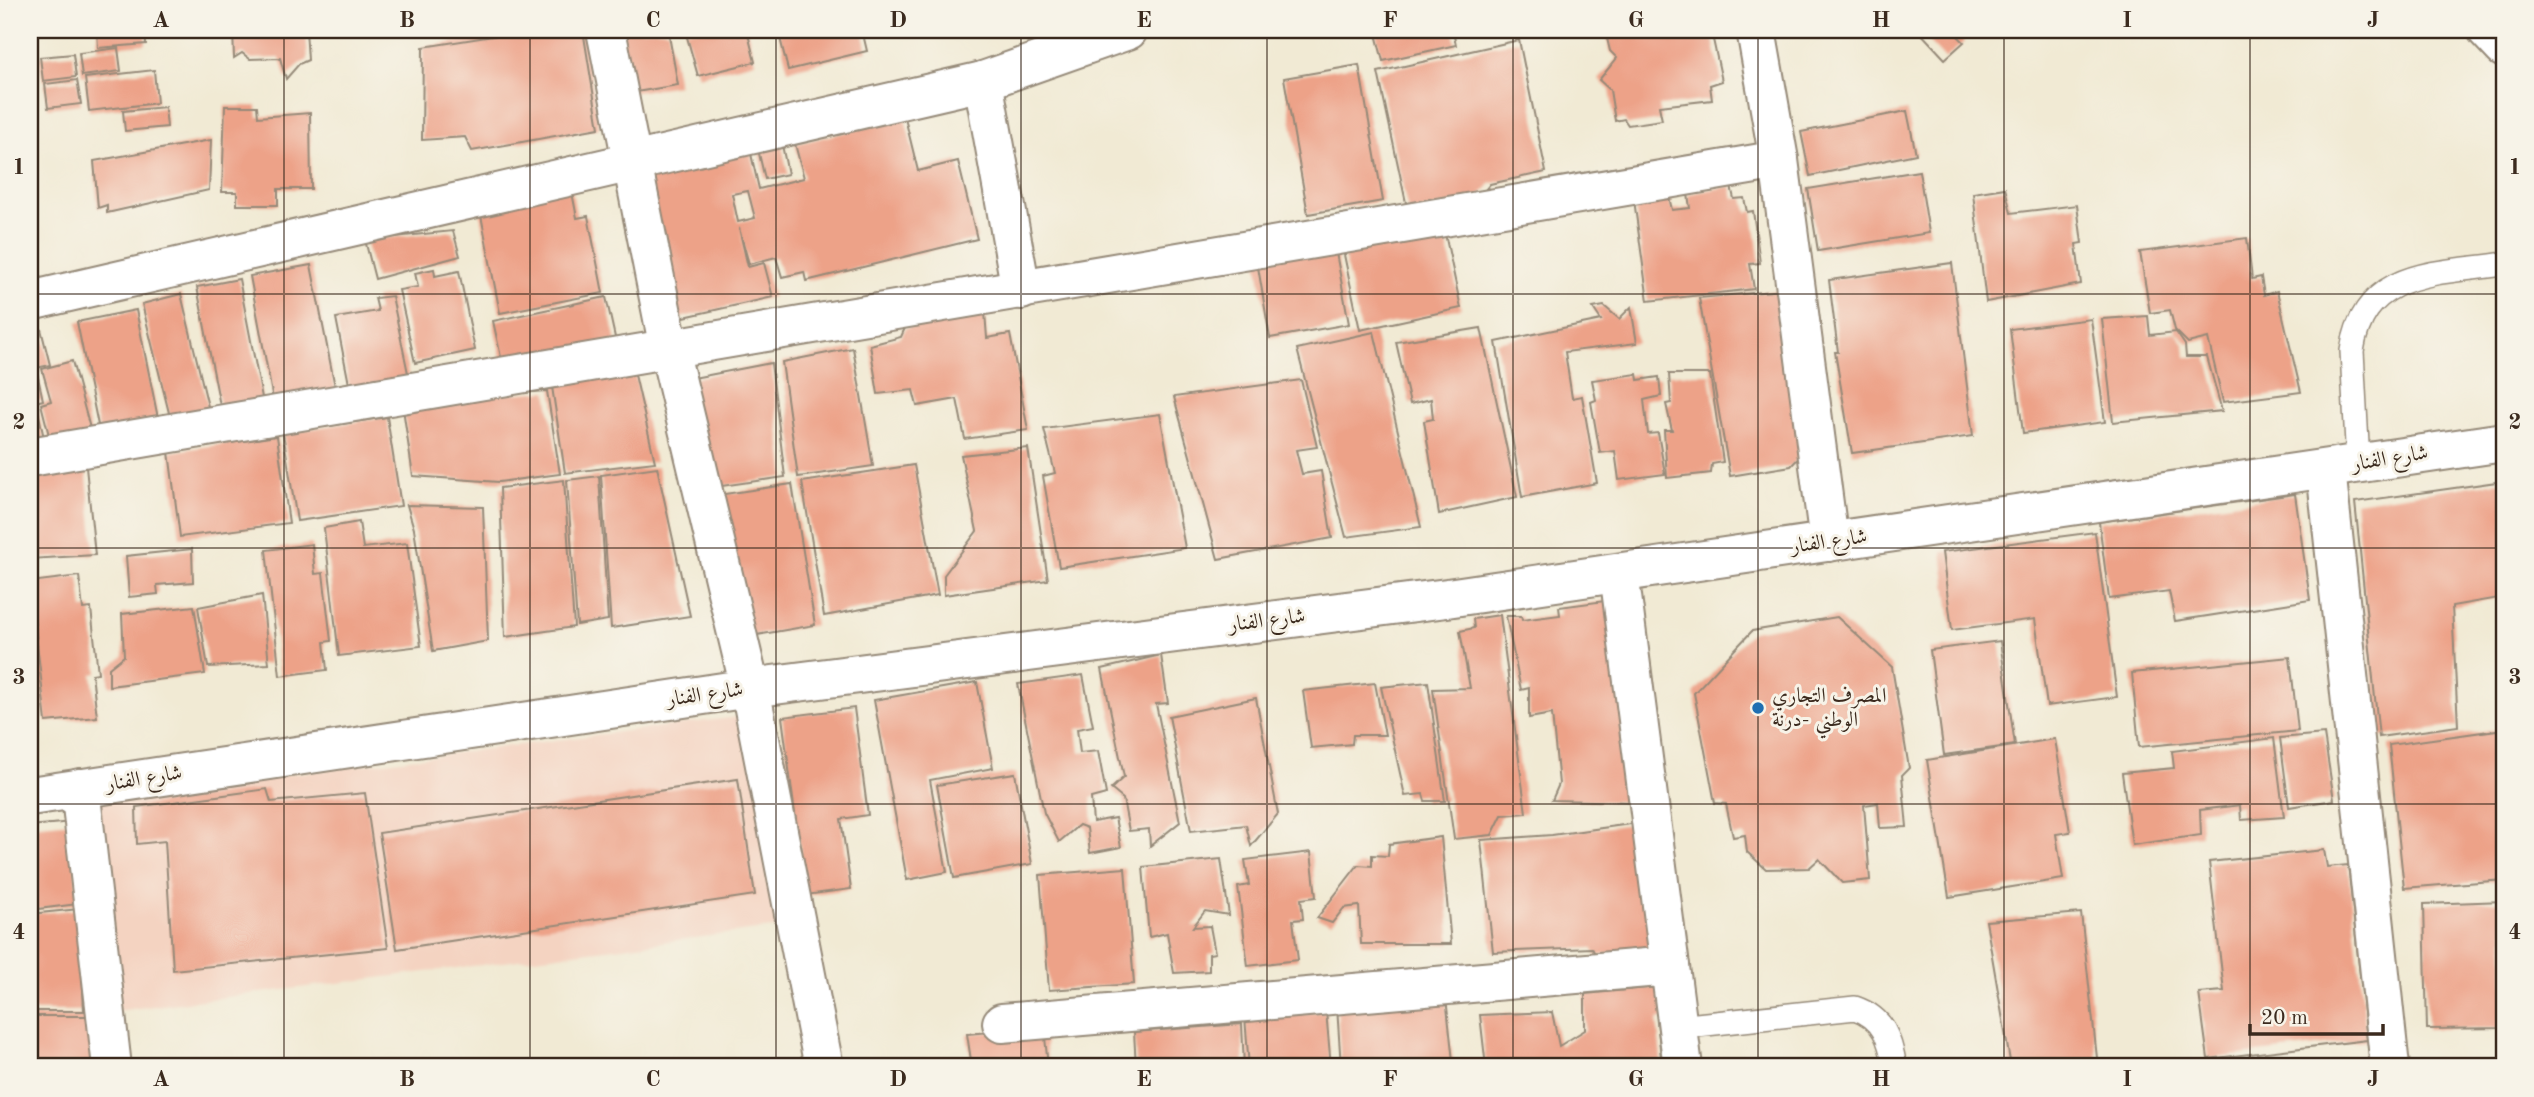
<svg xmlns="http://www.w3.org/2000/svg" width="2534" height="1097" font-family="'Old Standard TT',Amiri,serif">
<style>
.built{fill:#f4d3c1}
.building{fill:#eda288;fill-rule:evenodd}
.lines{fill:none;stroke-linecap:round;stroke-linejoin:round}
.service-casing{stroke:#968a79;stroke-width:26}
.minor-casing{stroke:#968a79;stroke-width:42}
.tertiary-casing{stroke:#968a79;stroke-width:42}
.service{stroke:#fff;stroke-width:23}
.minor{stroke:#fff;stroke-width:38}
.tertiary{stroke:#fff;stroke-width:38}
.grid{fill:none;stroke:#3b2a1e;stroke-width:2;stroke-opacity:0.55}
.poi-dot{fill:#1f6fb2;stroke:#f7f3e8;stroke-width:2.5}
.labels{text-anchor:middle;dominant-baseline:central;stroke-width:6;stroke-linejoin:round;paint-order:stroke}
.street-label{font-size:21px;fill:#3b2a1e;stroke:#f7f3e8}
.poi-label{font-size:21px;fill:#3b2a1e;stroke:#f7f3e8;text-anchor:start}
.neatline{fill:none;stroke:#3b2a1e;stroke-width:2.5}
.grid-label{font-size:23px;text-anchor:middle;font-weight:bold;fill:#3b2a1e}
</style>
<rect width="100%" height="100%" fill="#f7f3e8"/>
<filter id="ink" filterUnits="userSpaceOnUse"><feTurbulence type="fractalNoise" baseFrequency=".0143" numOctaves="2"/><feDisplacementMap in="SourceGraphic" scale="14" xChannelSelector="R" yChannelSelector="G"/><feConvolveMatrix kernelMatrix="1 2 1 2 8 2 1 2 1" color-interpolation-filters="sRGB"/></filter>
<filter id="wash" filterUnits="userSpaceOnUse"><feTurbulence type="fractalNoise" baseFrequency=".00686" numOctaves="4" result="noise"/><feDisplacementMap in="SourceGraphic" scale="28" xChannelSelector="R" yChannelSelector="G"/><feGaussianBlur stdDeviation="1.57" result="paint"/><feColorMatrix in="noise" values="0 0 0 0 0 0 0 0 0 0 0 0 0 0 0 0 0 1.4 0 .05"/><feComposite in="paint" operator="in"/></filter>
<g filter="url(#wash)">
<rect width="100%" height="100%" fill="#f1ead4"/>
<path class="built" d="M769,713L796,925L100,1013L72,802Z"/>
<g id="blocks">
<g class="building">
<path d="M97,30H145L146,44L98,48Z"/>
<path d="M233,30H306L308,60L299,64L286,79L280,58L250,59L242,53L234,58Z"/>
<path d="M531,30H583L599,128L472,151L465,137L422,140L423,47Z"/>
<path d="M613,30H668L678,85L624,94Z"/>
<path d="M685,30H747L755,62L698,76Z"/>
<path d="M778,30H862L867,51L788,70Z"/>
<path d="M1375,30H1453L1456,45L1383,61Z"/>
<path d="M1605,30H1666L1667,34L1671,30H1695V32L1711,30L1722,81L1710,85L1712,100L1659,106L1662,120L1628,125L1624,119L1615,121L1610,90L1599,80L1617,58L1610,51Z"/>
<path d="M1918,30H1965L1958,36L1964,42L1945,59Z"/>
<path d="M1519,40L1546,172L1490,184L1477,200L1408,212L1378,72Z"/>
<path d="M118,48L121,71L82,76L79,53Z"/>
<path d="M73,54L76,77L43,81L40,57Z"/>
<path d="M1359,65L1383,201L1308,214L1284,78Z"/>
<path d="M154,70L157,103L89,111L85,78Z"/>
<path d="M77,80L81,104L48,108L45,84Z"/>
<path d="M30,101L37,128L30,131Z"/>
<path d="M225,106H257L258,117L310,113L311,189H278V205H237V192H222Z"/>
<path d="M165,107L167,127L125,131L123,111Z"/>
<path d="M1907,111L1916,154L1810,176L1801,132Z"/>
<path d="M905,118L918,171L958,161L977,239L806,281L804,272L782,277L776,257L749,264L739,228L748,267L764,263L773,297L675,319L642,168L749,145L759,189L804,178L795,144ZM748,191L755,218L738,222L732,194Z"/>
<path d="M211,140L209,190L107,213V205L98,208L94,161Z"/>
<path d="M781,140L788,174L765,179L757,145Z"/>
<path d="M1919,171L1929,233L1818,251L1808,189Z"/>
<path d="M1731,186L1734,199L1744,198L1747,212L1753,211L1760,263L1750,264L1754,289L1648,301L1634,200L1669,197L1672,210L1690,208L1688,194Z"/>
<path d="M571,187L577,218L588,216L603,293L500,313L479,205Z"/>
<path d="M2005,188L2011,213L2077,205L2082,243L2076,244L2081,284L1986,302L1973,193Z"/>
<path d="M1444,229L1461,308L1360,330L1343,250Z"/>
<path d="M453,231L460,256L375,279L365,240Z"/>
<path d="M2247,238L2252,279L2261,277L2264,295L2277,291L2301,392L2223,402L2208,338L2188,343L2175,330L2170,310L2150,313L2140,252Z"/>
<path d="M1335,247L1349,324L1270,338L1257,261Z"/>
<path d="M1952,263L1973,436L1852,453L1835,352H1838L1829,280Z"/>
<path d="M311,265L337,397L275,410L250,276Z"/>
<path d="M434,269L435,276L459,271L475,350L415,363L399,290L418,287L415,273Z"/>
<path d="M239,279L264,408L222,416L197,287Z"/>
<path d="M1783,290L1808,448L1791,466L1730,476L1699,298Z"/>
<path d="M181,294L210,415L172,425L142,304Z"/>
<path d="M392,296L409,378L350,389L336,318L378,311L375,298Z"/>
<path d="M606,297L616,342L503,366L493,321Z"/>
<path d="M1604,306L1619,319L1631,307L1637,343L1565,352L1572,398L1582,396L1597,483L1522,497L1496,342L1601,320L1593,308Z"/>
<path d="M136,310L160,428L101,440L77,322Z"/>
<path d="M985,312L987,338L1010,334L1028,430L965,439L957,399L917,406L913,390L878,394L870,345L901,337L905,328Z"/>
<path d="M2148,316L2150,335L2176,332L2185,345L2186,357H2207L2222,411L2113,422L2102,319Z"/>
<path d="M2091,319L2105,422L2023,433L2010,329Z"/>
<path d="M1481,328L1517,497L1439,514L1424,421L1433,419L1431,399L1410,404L1396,342Z"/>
<path d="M41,329L50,365L36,368L43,400L36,402L44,438L30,442V331Z"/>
<path d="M1374,332L1421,527L1346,537L1297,349Z"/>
<path d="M853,348L873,466L798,477L782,362Z"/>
<path d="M72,361L92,436L52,447L41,404L51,401L42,369Z"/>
<path d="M771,363L785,477L708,488L683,380Z"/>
<path d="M633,366L655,462L565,473L551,380Z"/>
<path d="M1637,374L1638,380L1659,377L1661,396L1644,400L1648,434L1658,433L1665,474L1619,480L1615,451L1600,453L1591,402L1596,400L1592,380Z"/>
<path d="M1669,374H1710L1723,462L1712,464L1711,473L1667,478L1664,430H1672L1666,404L1671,403Z"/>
<path d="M1301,380L1317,447L1296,450L1302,474L1321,471L1332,538L1218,559L1174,397Z"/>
<path d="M547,391L560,474L499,482L413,476L402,402Z"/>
<path d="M1160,414L1185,548L1059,567L1043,476L1055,473L1044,429Z"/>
<path d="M387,417L401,506L297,521L283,433Z"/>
<path d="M277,436L289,523L180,537L169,452Z"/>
<path d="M1028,448L1048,580L944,595V575L977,531L961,455Z"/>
<path d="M914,465L938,595L824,616L802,482Z"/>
<path d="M86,467L95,555L30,559V472Z"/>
<path d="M657,467L690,616L611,628L601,475Z"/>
<path d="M599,476L608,620L577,625L567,480Z"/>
<path d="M564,480L574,627L505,637L500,488Z"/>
<path d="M2504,481V597L2452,606L2458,726L2379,737L2355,502Z"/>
<path d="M792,484L815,625L745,637L711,496Z"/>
<path d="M2295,494L2310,600L2175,621L2169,591L2109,599L2099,522Z"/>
<path d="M407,505L483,507L488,641L433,651L414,529Z"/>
<path d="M359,522L363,548L407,543L421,646L339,656L324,528Z"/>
<path d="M2095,532L2117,697L2047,706L2035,619L1952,630L1942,552Z"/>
<path d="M312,544L315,574L323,573L331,641L324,642L327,670L280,676L266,550Z"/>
<path d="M192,549L193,582L157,585L158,594L129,597L126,556Z"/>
<path d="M79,576L83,609L91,608L98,673L92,674L97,717L46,722L30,582Z"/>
<path d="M262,595L269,664L208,667L198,607Z"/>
<path d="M1612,600L1635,802L1552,800L1559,784L1552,714L1529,718V688L1521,690L1506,616H1521L1522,620L1560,615L1559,607Z"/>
<path d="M194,606L205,674L109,686V668L124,656L122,614Z"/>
<path d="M1500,615L1526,813L1502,815L1492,835L1454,839L1433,689L1470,688L1460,631L1474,628L1473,619Z"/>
<path d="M1837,617L1892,667L1909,768L1902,775L1907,827L1880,828L1878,803L1864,805L1870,880L1842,883L1819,859L1809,868L1766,869L1747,852L1745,835L1733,837L1726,804L1715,803L1694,693L1752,631Z"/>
<path d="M2000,641L2015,745L1944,755L1930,650Z"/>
<path d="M1161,655L1168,703L1156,704L1180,822L1150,846L1149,829L1129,831L1123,799L1111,789L1124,777L1102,669Z"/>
<path d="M2290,657L2298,731L2139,747L2132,673Z"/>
<path d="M1083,675L1093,726L1077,729L1080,753L1098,751L1106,794L1091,798L1093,822L1115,818L1121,847L1090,853L1087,828L1079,825L1059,842L1044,813L1018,684Z"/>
<path d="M977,682L993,768L930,780L947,872L907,880L874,700Z"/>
<path d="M1428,682L1445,801H1425L1423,794L1405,796L1381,687Z"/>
<path d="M1375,683L1385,735H1353L1352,744L1311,748L1303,691Z"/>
<path d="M1256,698L1278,814L1251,846L1246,825L1191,831L1169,716Z"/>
<path d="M854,708L868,815L841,819L851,889L806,895L782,717Z"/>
<path d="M2504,729V880L2404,888L2389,745Z"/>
<path d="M2324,734L2334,800L2289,807L2280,738Z"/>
<path d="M2274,738L2284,817L2241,820L2240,805L2200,810L2201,835L2132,845L2122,773L2174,768L2172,751Z"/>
<path d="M2055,739L2070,832L2056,834L2063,879L1949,897L1927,760Z"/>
<path d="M1015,773L1032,864L954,878L937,785Z"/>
<path d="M738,779L755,895L397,949L379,833Z"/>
<path d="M267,789L271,802L365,793L388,948L173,970L165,841L137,844L136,807Z"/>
<path d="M72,822L78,904L30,910V826Z"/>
<path d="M1638,823L1654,948L1596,956L1592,948L1493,952L1481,840L1552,835Z"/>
<path d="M1441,837L1451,944H1361L1359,906L1344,908L1332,923L1317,918L1358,865L1372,866V855L1388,856L1389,844Z"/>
<path d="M2324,850L2327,867L2348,865L2367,1040L2208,1059L2199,993L2224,991L2209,862Z"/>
<path d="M1311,852L1316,897L1301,899L1303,919L1293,920L1298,960L1248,966L1238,887L1249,885L1245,860Z"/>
<path d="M1221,859L1229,915L1205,911L1193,927L1210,926L1215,953L1209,954V971L1174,973L1167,933L1149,937L1143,867Z"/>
<path d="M1125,868L1134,984L1049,990L1040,875Z"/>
<path d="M2504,901V1028L2427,1029L2424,904Z"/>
<path d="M79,909L84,1011H30V914Z"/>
<path d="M2081,913L2098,1067H2011L1986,921Z"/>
<path d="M1658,987L1665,1018L1657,1020L1662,1067H1486L1480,1015L1552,1012L1559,1046L1585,1030V994Z"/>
<path d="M1446,998L1453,1061L1399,1067H1341L1337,1007Z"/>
<path d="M1326,1011L1331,1067H1249L1245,1017Z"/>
<path d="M30,1016H89L93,1067H30Z"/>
<path d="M1242,1024L1244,1067H1136L1134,1032Z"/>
<path d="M1044,1027L1048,1067H972L967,1034Z"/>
</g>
</g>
</g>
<g filter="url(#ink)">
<use href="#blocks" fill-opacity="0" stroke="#968a79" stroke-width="2"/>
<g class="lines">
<defs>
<g id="service">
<path d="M2358,463L2352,351C2364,268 2439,274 2504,264"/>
<path d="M1678,1027L1855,1008C1884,1018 1890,1039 1895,1067"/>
</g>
<g id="minor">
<path d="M606,30L669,349L750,688L824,1067"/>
<path d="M1756,30L1779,160L1829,542"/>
<path d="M2487,30L2504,48"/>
<path d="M983,81L1021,290"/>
<path d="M30,301L983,81L1128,30"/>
<path d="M30,457L1779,160"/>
<path d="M2326,469L2390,1067"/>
<path d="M1619,573L1683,1067"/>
<path d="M80,788L112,1067"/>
<path d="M1002,1023L1670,966"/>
</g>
<path id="tertiary" d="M30,796L750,688L1447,598L2504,442"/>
</defs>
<use href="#service" class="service-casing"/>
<use href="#minor" class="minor-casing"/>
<use href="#tertiary" class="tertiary-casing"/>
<use href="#service" class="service"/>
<use href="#minor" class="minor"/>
<use href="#tertiary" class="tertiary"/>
</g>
</g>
<path class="grid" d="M284,30V1067M530,30V1067M776,30V1067M1021,30V1067M1267,30V1067M1513,30V1067M1758,30V1067M2004,30V1067M2250,30V1067M30,294H2504M30,548H2504M30,804H2504"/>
<circle class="poi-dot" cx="1758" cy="708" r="7"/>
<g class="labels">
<g class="street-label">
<text transform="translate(2390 459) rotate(-9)">شارع الفنار</text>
<text transform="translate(1829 542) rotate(-8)">شارع الفنار</text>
<text transform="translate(1267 621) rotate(-7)">شارع الفنار</text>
<text transform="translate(705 695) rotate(-8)">شارع الفنار</text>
<text transform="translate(144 779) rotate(-9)">شارع الفنار</text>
</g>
<g class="poi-label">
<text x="1772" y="696">المصرف التجاري<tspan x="1772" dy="24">الوطني -درنة</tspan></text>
</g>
</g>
<rect width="2534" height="1097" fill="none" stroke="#f7f3e8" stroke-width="77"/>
<path d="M2250 1024v10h133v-10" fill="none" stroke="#3b2a1e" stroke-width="3.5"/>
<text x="2261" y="1024" font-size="21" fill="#3b2a1e" stroke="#f7f3e8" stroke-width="5" paint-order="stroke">20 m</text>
<rect x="38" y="38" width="2458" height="1020" class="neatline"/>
<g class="grid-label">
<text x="161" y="27">A</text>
<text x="407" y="27">B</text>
<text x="653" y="27">C</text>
<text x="898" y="27">D</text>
<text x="1144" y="27">E</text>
<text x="1390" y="27">F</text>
<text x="1636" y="27">G</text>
<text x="1881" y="27">H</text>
<text x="2127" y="27">I</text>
<text x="2373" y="27">J</text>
<text x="19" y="174">1</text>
<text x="2515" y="174">1</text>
<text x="19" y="429">2</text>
<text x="2515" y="429">2</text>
<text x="19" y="684">3</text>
<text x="2515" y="684">3</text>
<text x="19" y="939">4</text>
<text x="2515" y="939">4</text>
<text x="161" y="1086">A</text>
<text x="407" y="1086">B</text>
<text x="653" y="1086">C</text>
<text x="898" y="1086">D</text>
<text x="1144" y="1086">E</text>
<text x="1390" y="1086">F</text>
<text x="1636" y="1086">G</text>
<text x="1881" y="1086">H</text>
<text x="2127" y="1086">I</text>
<text x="2373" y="1086">J</text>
</g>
</svg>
